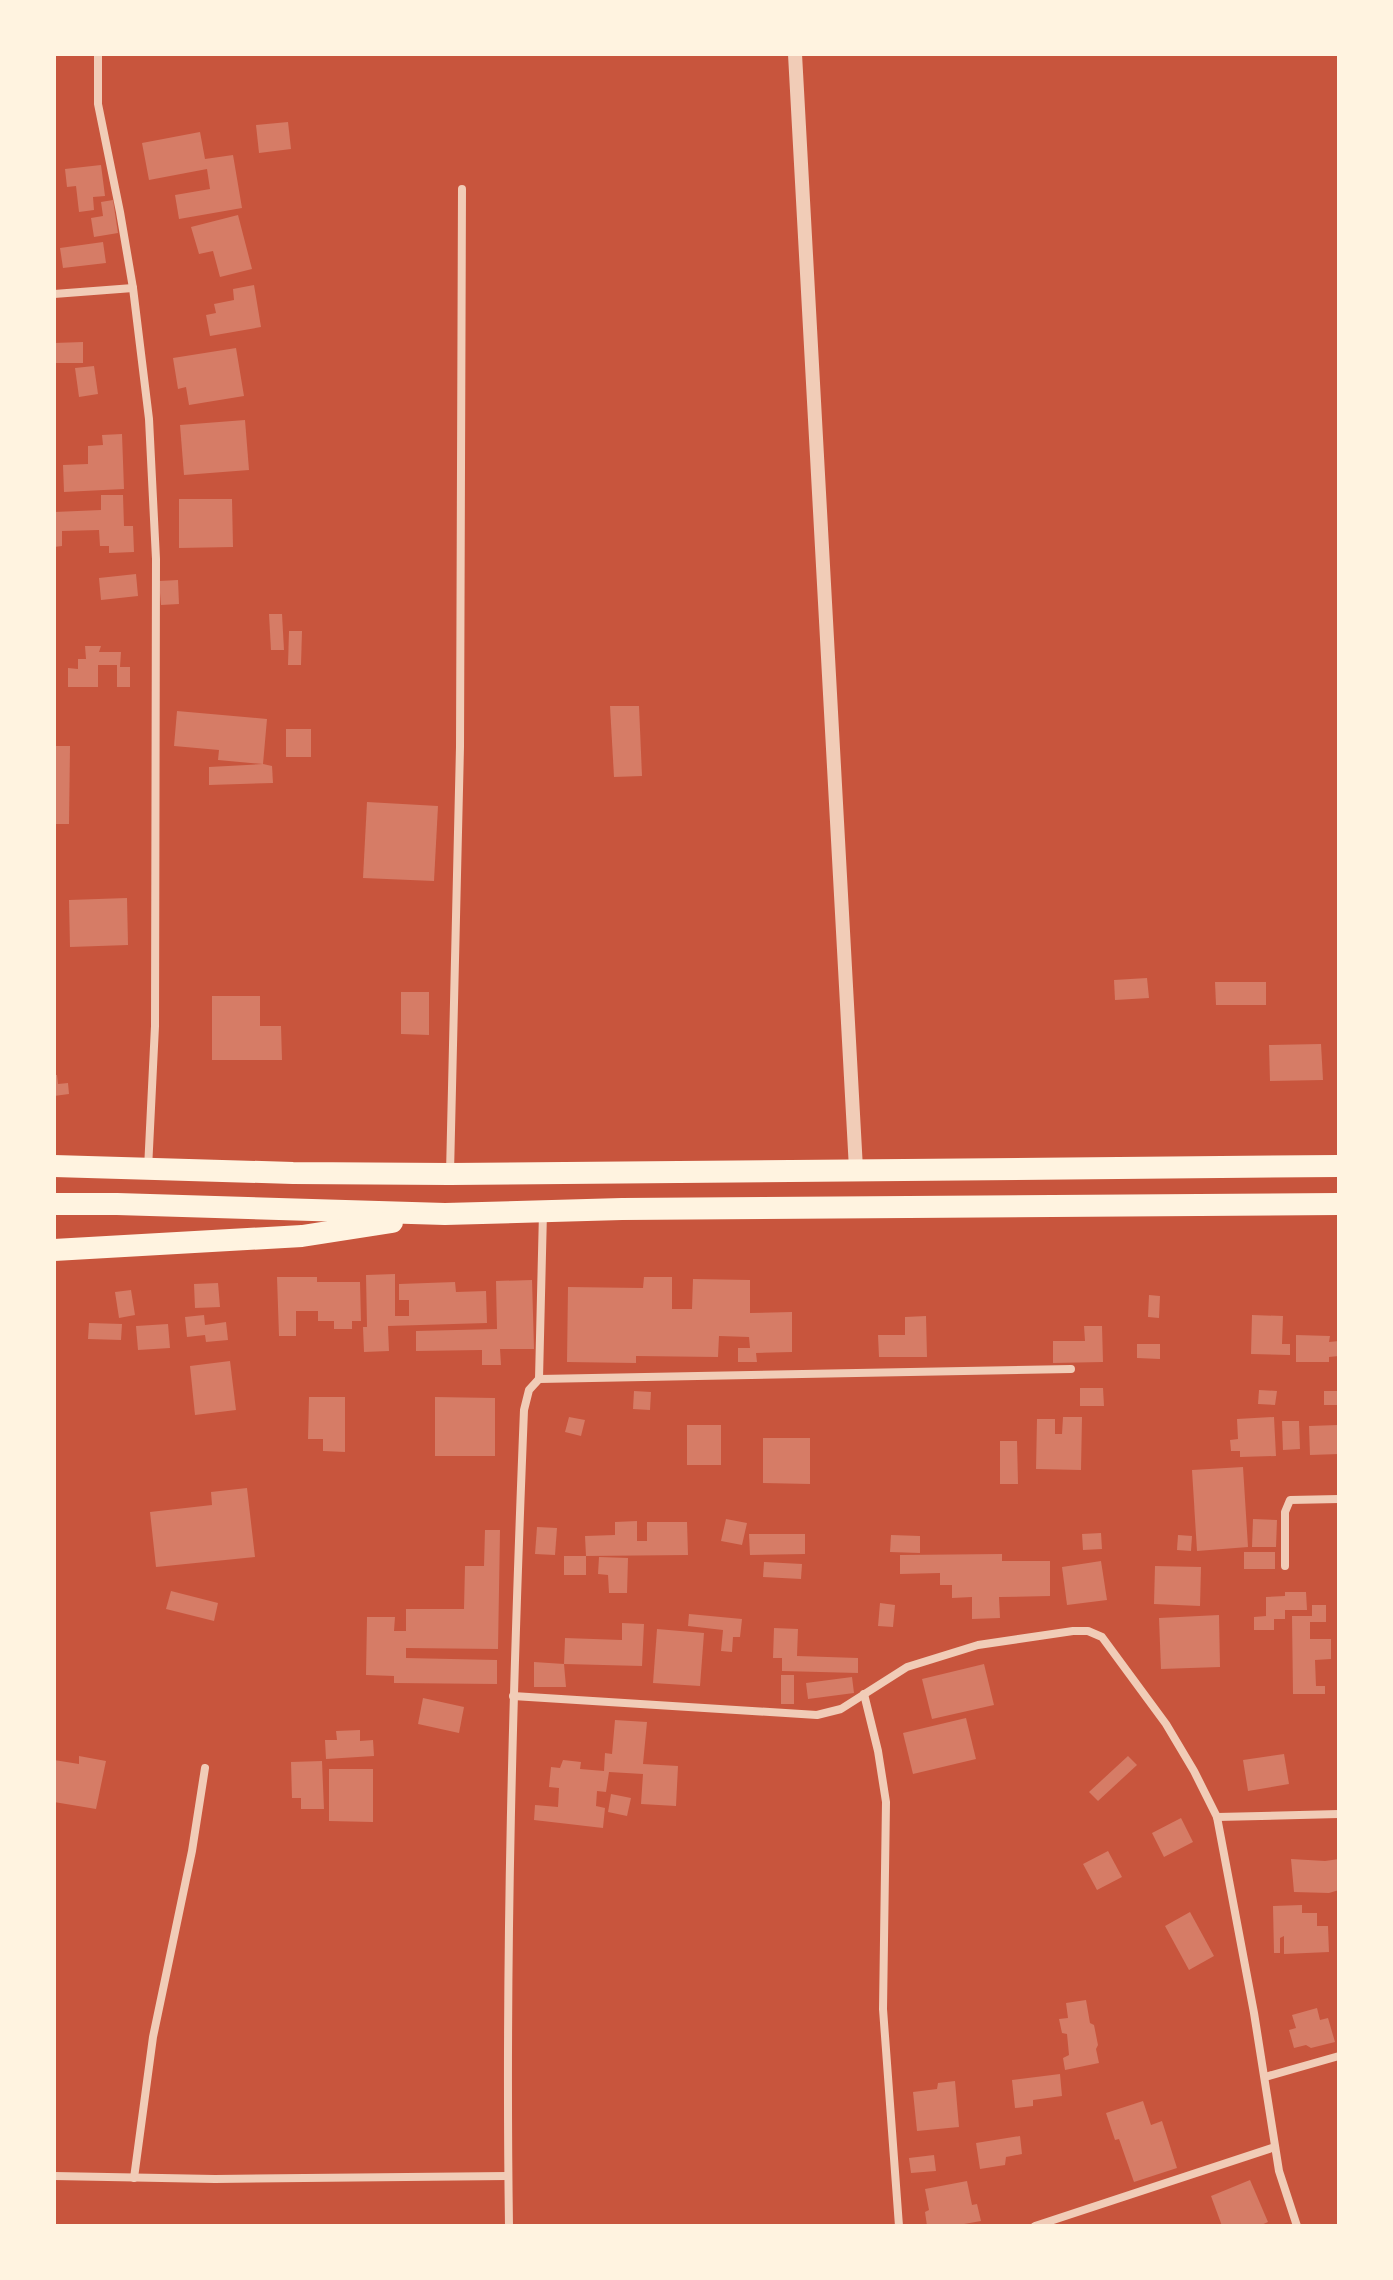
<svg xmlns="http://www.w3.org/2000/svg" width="1393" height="2280" font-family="'Fira Sans Condensed',sans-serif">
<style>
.building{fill:#d67c66}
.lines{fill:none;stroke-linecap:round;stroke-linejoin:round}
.minor{stroke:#f1ccb7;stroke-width:8}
.tertiary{stroke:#f1ccb7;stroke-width:14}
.trunk{stroke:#fff3e0;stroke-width:22}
</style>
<rect width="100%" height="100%" fill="#c8553d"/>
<g class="building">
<path d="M288,122L291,149L259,153L256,125Z"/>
<path d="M200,132L205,159L233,155L242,208L179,219L175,195L210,189L207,169L149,180L142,143Z"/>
<path d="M101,165L105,196L93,197L94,210L79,212L76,186L67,187L65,169Z"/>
<path d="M113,200L118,233L94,237L91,218L103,216L101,202Z"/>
<path d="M238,215L252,269L220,277L213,251L199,254L191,227Z"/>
<path d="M103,242L106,263L63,268L60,248Z"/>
<path d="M254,285L261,327L210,336L206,315L216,313L214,304L234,300L233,289Z"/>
<path d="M83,342V363H54V343Z"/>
<path d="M236,348L244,396L189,405L186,387L178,389L173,358Z"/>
<path d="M94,366L98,394L79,397L75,368Z"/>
<path d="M245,420L249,470L184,475L180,425Z"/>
<path d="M122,434L124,489L64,492L63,465L88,464V446L103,445L102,435Z"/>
<path d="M101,495H123L124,526H133L134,552L109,553V546H100L99,530L62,531V546L54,547V512L101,510Z"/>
<path d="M179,499H232L233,547L179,548Z"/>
<path d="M136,574L138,596L101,600L99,578Z"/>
<path d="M178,580L179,604L161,605L159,581Z"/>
<path d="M269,614H282L284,650H271Z"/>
<path d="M289,631H302L301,665H288Z"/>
<path d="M85,646H101L99,652H121L120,667H130V687H117V665H98V687H68V668L78,669V659H86Z"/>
<path d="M610,706H639L642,776L614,777Z"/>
<path d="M177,711L267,719L263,764L218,760L219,750L174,746Z"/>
<rect x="286" y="729" width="25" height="28"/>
<path d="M54,746H70L69,824H54Z"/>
<path d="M263,764L272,766L273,783L209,785V767Z"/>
<path d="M367,802L438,806L434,881L363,878Z"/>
<path d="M127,898L128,945L70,947L69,900Z"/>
<path d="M1147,978L1149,998L1115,1000L1114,980Z"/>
<path d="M1215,982H1266V1005H1216Z"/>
<path d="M401,992H429V1035L401,1034Z"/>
<path d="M212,996H260V1026H281L282,1060H212Z"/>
<path d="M1321,1044L1323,1080L1270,1081L1269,1045Z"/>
<path d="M54,1075H57L58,1084L68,1083L69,1094L54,1096Z"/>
<path d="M395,1274V1316H409V1300H399V1284L455,1282L456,1292L486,1291L487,1323L388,1326L389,1351L364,1352L363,1327H367L366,1275Z"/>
<path d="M277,1277H317V1282H360L361,1321H352V1329H334V1321H318V1311H296V1336H279Z"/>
<path d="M644,1277H672V1309H692L693,1279L750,1280V1313L792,1312V1352L756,1353L757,1362H738V1348H750L749,1337L719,1336L718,1357L636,1356V1363L567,1362L568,1287L643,1288Z"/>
<path d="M532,1280L534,1349H500L501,1365H482V1350L416,1351V1331L497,1329L496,1281Z"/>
<path d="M218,1283L220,1307L195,1308L194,1284Z"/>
<path d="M131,1290L135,1315L119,1318L115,1292Z"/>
<path d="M1149,1295L1160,1296L1159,1318L1148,1317Z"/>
<path d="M204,1315L205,1325L226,1322L228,1340L206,1342L205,1335L187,1337L185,1317Z"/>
<path d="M1252,1315L1283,1316L1282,1344H1290V1355L1251,1354Z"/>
<path d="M926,1316L927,1357H879L878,1335H905V1317Z"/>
<path d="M89,1323L122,1324L121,1340L88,1339Z"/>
<path d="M168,1324L170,1348L138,1350L136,1326Z"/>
<path d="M1084,1326H1102L1103,1362L1053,1363V1341H1085Z"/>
<path d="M1296,1335L1330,1336L1329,1342L1339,1341V1356L1329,1357V1362H1296Z"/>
<path d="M1137,1344H1160V1359L1137,1358Z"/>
<path d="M230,1361L236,1410L195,1415L190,1366Z"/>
<path d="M1080,1388H1103L1104,1406H1080Z"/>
<path d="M1259,1390L1277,1391L1275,1405L1258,1404Z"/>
<path d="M634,1391L651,1392L650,1410L633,1409Z"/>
<rect x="1324" y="1391" width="15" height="14"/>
<path d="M309,1397H345V1452L323,1451V1439H308Z"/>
<path d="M435,1397L495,1398V1456H435Z"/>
<path d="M569,1417L585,1420L581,1436L565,1432Z"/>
<path d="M1063,1417H1082L1081,1470L1036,1469L1037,1419H1055V1434H1062Z"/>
<path d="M1274,1417L1276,1456L1240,1457V1451H1231L1230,1440L1238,1439L1237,1419Z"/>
<path d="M1282,1421H1299L1300,1449L1283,1450Z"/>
<rect x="687" y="1425" width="34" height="40"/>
<path d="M1338,1425L1339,1454L1310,1455L1309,1426Z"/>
<path d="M763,1438H810V1484L763,1483Z"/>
<path d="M1000,1441H1017L1018,1484H1000Z"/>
<path d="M1243,1467L1248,1547L1197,1551L1192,1470Z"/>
<path d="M247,1488L255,1557L156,1567L150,1512L212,1505L211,1492Z"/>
<path d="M726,1519L747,1523L742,1545L721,1541Z"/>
<path d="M1253,1519L1277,1520L1276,1547H1252Z"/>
<path d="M637,1521V1541H647V1522H687L688,1555L586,1556V1575H564V1556H586L585,1536L615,1535V1522Z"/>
<path d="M537,1527L557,1528L555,1555L535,1554Z"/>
<path d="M485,1530H500L498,1649L406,1648V1658L497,1660V1684L394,1683V1676L366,1675L367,1617H395L394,1631H406V1609H464L465,1566H484Z"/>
<path d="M1101,1533L1102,1549L1083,1550L1082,1534Z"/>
<path d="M749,1534H805V1554L750,1555Z"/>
<path d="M891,1535L920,1536V1553L890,1552Z"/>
<path d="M1178,1535L1192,1536L1191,1551L1177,1550Z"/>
<rect x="1244" y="1552" width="31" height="17"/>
<path d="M1002,1554V1561H1050V1596L999,1597L1000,1618L972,1619V1597L952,1598V1585H940V1573L900,1574V1555Z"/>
<path d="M599,1557L628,1558L627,1593H609L608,1575L598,1574Z"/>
<path d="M1101,1561L1107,1600L1067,1605L1062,1567Z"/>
<path d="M764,1562L802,1564L801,1579L763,1577Z"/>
<path d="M1155,1566L1201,1567L1200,1606L1154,1604Z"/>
<path d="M171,1591L218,1603L214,1621L166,1609Z"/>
<path d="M1285,1592H1306L1307,1610H1285V1619H1274V1630H1254V1617L1266,1616V1597L1285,1596Z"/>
<path d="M880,1603L895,1605L893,1627L878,1626Z"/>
<path d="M1312,1605H1326V1622H1310V1639H1331V1659L1315,1660L1316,1686H1325V1694H1293L1292,1616H1312Z"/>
<path d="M689,1614L742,1619L740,1637H733L732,1652L721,1651L723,1630L688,1626Z"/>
<path d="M1219,1615L1220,1667L1161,1669L1159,1618Z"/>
<path d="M622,1623L644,1624L642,1666L564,1664L566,1687H534V1662L564,1664L565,1638L622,1640Z"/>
<path d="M774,1628L798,1629L797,1656L858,1658V1673L782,1671V1658H773Z"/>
<path d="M657,1629L704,1633L700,1686L653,1683Z"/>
<path d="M984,1664L994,1705L932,1719L922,1679Z"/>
<rect x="781" y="1675" width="13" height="29"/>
<path d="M852,1677L854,1693L808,1699L806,1683Z"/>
<path d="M423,1698L464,1707L459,1733L418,1724Z"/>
<path d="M966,1718L976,1759L913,1774L903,1733Z"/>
<path d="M615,1720L647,1722L643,1764L678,1766L676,1806L641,1804L643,1774L609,1772L606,1792L597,1791L596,1806L605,1808L603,1828L534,1820L535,1805L558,1807L559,1788L549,1787L551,1767L560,1768L563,1760L581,1762L580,1769L604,1771L605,1753L612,1754Z"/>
<path d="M360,1730V1741L373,1740L374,1756L326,1759L325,1740H337L336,1731Z"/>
<path d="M1284,1754L1289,1784L1248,1791L1243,1760Z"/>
<path d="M79,1756L106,1761L96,1809L54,1802V1760L79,1764Z"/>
<path d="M1128,1756L1137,1765L1098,1801L1089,1792Z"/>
<path d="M322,1761L324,1809H301V1798H292L291,1762Z"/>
<path d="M329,1769H373V1822L329,1821Z"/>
<path d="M611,1794L631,1798L627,1816L608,1812Z"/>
<path d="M1181,1818L1193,1842L1164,1857L1152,1833Z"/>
<path d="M1108,1851L1122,1877L1097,1890L1083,1864Z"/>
<path d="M1291,1859L1325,1861L1339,1859V1890L1329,1893L1294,1892Z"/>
<path d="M1302,1905V1913H1317V1926H1328L1329,1952L1284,1954V1936L1280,1938V1953H1274L1273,1906Z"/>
<path d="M1190,1912L1214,1956L1189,1970L1165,1926Z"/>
<path d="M1086,2000L1090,2023L1094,2025L1098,2045L1096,2049L1099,2063L1065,2070L1063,2058L1069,2055L1067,2034L1062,2033L1059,2019L1068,2018L1066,2003Z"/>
<path d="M1317,2008L1320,2020L1328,2018L1335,2042L1311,2048L1306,2045L1294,2048L1289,2030L1296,2028L1292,2015Z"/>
<path d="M1060,2074L1062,2096L1033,2100V2106L1015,2108L1012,2080Z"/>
<path d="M955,2081L959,2127L917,2131L913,2092L937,2089L938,2083Z"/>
<path d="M1143,2101L1151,2125L1162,2121L1177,2168L1134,2182L1119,2139L1115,2140L1106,2113Z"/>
<path d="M1020,2136L1022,2154L1006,2157L1005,2165L980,2169L976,2143Z"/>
<path d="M934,2155L936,2171L911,2173L909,2158Z"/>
<path d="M1250,2180L1268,2222L1259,2226H1222L1211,2196Z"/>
<path d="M967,2181L972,2205L977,2204L981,2221L953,2226H927L925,2212L929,2210L925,2189Z"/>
</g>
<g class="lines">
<g class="minor">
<path d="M98,54V104L120,212L133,288L149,419L156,559L155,1026L148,1169"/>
<path d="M54,294L133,288"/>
<path d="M450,1173L460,747L462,189"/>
<path d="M539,1379L1071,1369"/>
<path d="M1285,1566V1512L1290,1500L1339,1499"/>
<path d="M864,1694L878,1751L886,1802L883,2009L899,2226"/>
<path d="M513,1696L817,1715L841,1709L907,1667L978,1645L1073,1631H1088L1102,1637L1166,1724L1194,1771L1217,1817L1254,2013L1279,2171L1297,2226"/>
<path d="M1217,1817L1339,1814"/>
<path d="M1265,2077L1339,2056"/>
<path d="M54,2176L215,2179L508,2176"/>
<path d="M134,2178L153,2037L192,1851L205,1768"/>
<path d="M509,2226C505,1954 513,1682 524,1410L529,1390L539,1379L543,1212"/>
<path d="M1035,2226L1275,2147"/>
</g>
<path class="tertiary" d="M795,54L856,1169"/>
<g class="trunk">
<path d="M54,1166L293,1173L450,1174L1339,1166"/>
<path d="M54,1204H117L445,1214L622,1209L1339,1204"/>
<path d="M54,1250L302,1236L392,1222"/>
</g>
</g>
<rect width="1393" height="2280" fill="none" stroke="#fff3e0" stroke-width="112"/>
</svg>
